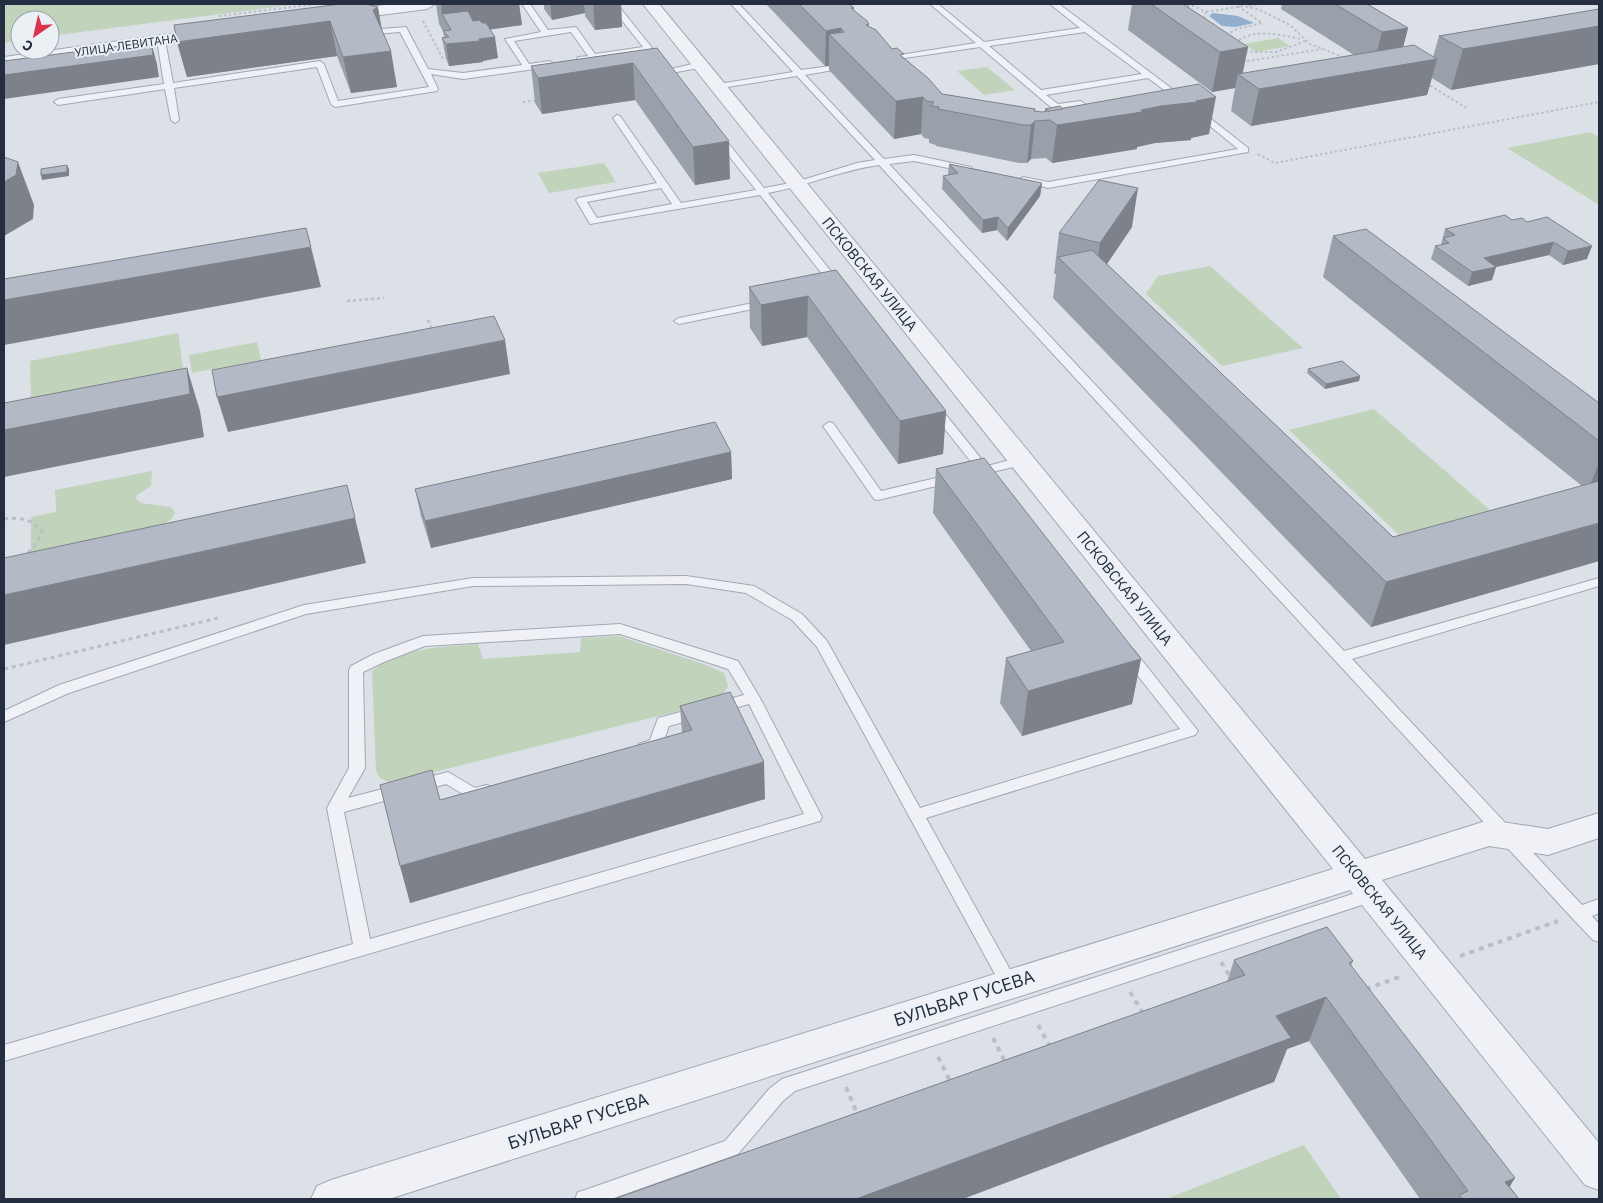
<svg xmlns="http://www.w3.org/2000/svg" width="1603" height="1203" font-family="'IBM Plex Sans',sans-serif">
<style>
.green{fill:#c2d3bc}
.water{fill:#93aecc}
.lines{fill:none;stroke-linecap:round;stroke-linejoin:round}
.service-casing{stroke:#a1a8b2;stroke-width:2}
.minor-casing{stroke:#a1a8b2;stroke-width:2}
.path-far3{stroke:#babec7;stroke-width:2;stroke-dasharray:2.5 2.5;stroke-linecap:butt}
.path-far2{stroke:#babec7;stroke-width:2.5;stroke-dasharray:3 3;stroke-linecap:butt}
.path-far1{stroke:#babec7;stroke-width:3;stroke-dasharray:4 4;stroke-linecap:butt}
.path{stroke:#babec7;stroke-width:4;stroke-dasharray:5 5;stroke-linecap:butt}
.service{fill:#eff1f6;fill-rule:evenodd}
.minor{fill:#eff1f6;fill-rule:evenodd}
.wall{fill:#9aa0a9}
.shaded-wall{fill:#7d828a}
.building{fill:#b3bac5;stroke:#7d828a}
.labels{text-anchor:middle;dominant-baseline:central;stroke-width:4;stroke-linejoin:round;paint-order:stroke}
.far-street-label{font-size:12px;fill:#242e40;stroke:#ebf0f5}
.street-label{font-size:15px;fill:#242e40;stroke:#ebf0f5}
.near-street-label{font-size:18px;fill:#242e40;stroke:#ebf0f5}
</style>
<rect width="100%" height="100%" fill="#dce1e8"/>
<g class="green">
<path d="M4,4H299L50,36V20H20V40L4,43Z"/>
<path d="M1278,38L1290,46L1256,52L1244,44Z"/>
<path d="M987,67L1015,90L984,95L957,71Z"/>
<path d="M1590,132L1599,137V205L1507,148Z"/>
<path d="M604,163L616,182L549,193L538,173Z"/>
<path d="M1210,266L1303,348L1222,366L1146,294L1158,276Z"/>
<path d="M178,333L184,374L31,403L30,361Z"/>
<path d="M257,342L261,360L192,373L189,355Z"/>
<path d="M1374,409L1490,510L1399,535L1289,430Z"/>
<path d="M152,471L151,486L137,495L136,499L141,503L171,507L175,512L172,518L158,529L31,568V517L56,512L55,490Z"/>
<path d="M619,636L706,665L724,673L728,686L719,701L390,783L380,778L376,771L372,671C399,647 444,647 478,644L483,659L580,652L581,638Z"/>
<path d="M1304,1145L1341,1199H1166Z"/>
</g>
<path class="water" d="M1213,13L1238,16L1254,23L1235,27L1222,26L1209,16Z"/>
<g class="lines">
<defs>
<g id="service">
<path d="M522,4H530L548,30L576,27L595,54L643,47L609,4H617L653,49L649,51L581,61L577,59L578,57L588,56L571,32L514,41L529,64L550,61L554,64L550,67L463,79L431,74L438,89L437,91L335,107L331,104L317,67L174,88L179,120L175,123L171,120L165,89L58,105L54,102L58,99L164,84L157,40L161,38L165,40L173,83L320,61L324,64L338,101L429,87L400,32L375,34L370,18H376L381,29L406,27L428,69L463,73L522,65L505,39L541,32Z"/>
<path d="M731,4H739L801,70L845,64V68L805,75L884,159L914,155L971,167L973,169L968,172L914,161L889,164L1344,651L1599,578V586L1352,659L1582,905L1599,899V913L1592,916L1599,924V942L1593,940L1573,919L879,165C842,170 806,186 768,193L842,285L843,287L838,290L834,289L760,195L590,224L576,200L578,198L657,183L613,118L617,115L620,116L681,203L756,190L713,136L718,133L721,134L764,188L796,182L857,163L875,160L797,76L715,89L714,87L718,84L793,72ZM661,188L672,204L597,218L587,202Z"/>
<path d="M930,4H938L984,42L1080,28L1050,4H1059L1187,100L1180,102L1148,78L1046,95L1058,104L1081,101L1098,116V120L1095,121L1076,106L1053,109L980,47L884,61L883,59L887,57L976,43ZM1085,32L1142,74L1041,90L989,46Z"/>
<path d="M701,62L704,63V67L666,74L662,71Z"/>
<path d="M1197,108L1248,148V152L1048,188L1018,180L1023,177L1048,182L1238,149L1194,113L1193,111Z"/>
<path d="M768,300L773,303L772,305L679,324L674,321L679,318Z"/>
<path d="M934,404L938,405L987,466L1022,457L1028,461L1026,464L992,472L990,476L972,475L970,472L976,468L928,408Z"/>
<path d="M829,422L833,423L881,491L953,474L959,478L953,482L878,500L874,499L823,426Z"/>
<path d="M686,576L754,586L802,614L827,641L920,808L1180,729L1123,657L1121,653L1123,649H1133L1198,731L1195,735L926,818L1018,984L1015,989L1009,992L1003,989L817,647L792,620L746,593L686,584L473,586L306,614L69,693L4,722V711L59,685L304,605L473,578Z"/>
<path d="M620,624L738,661L760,698L822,817L820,821L4,1061V1045L353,944L327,808L349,768V670L351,666L374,654L423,636ZM620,634L728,669L744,695L658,718L650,740L639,744L636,748L639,752L644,754L661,748L669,726L749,704L804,814L370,939L344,812L446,784L473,800L492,795L494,791L492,787L486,785L475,788L448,772L348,798L365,768L363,672L384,662L425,646Z"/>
<path d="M1374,887L1380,889L1382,894L1380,899L795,1091L783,1101L738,1154L611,1199H575L578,1192L585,1190L725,1141L769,1089L782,1079Z"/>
</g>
<g id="minor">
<path d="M393,4H435L427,9L342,20L334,15L342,10Z"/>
<path d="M643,4H659L1365,859L1489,820L1548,829L1599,813V838L1548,855L1489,846L1382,880L1599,1143V1190L1585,1185L1350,890L389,1199H311L317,1186L331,1180L1333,869Z"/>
<path d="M213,28L221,33L219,36L4,67V57Z"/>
</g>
</defs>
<use href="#service" class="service-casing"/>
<use href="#minor" class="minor-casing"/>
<g class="path-far3">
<path d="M1182,6H1194L1206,12L1203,20"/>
<path d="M1249,6L1258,4"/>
<path d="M1206,12L1243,6L1258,9L1290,25L1310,44L1348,59"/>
<path d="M219,16L316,4"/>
<path d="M423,21L443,59"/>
<path d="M1226,35L1237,29L1262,23L1238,6"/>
<path d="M1235,43C1254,27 1279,35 1302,39"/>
<path d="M1245,52H1276L1306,41"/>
<path d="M1242,62L1322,49"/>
<path d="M1426,83L1468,109"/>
<path d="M523,102L539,100"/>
<path d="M1258,154L1275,163L1599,102"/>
</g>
<g class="path-far2">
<path d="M347,301L384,298"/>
<path d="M428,320L433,331"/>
</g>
<g class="path-far1">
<path d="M4,519C19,517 32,519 42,531L37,543L27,554"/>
<path d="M4,669L222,617"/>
</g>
<g class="path">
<path d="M1460,956L1558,921"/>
<path d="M1221,962L1231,978"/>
<path d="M1366,989L1402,976"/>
<path d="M1130,992L1144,1015"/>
<path d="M1038,1025L1051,1048"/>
<path d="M993,1038L1006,1064"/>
<path d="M938,1057L951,1083"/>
<path d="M846,1087L858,1116"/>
</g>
<use href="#service" class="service"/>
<use href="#minor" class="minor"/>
</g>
<g class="wall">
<path d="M341,4L383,32L397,87L351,93L337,56L187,77L177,42Z"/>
<path d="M436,4H519L522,25L490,29L498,58L483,61V62L449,66L446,59L442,38L444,37L443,31L439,24Z"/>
<path d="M544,4H621L622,27L595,30L585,16V13L552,20L544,9Z"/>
<path d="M766,4H849L854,8V10L869,26L892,49L904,58L942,94L1035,109V111L1042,112H1045V109H1063L1209,134L1191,138V140L1155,143L1137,147V149L1052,163L1046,158L1031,159L1027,163H1019L936,146V145L929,143V139L924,138L921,134L894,139L829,70V66H825Z"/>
<path d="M1132,4H1183L1248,47L1242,74L1354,55L1281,9L1282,4H1367L1408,28L1403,47L1433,57L1439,36L1599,9V64L1451,90L1432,78L1427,95L1251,126L1231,111L1235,88L1212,92L1128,30Z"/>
<path d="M657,48L730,179L695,185L635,100L542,114L535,103L531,66Z"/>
<path d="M949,164L1042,183L1040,196L1007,241L997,230L982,233L942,189L943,176L948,175Z"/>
<path d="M1512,220L1587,259L1563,265L1549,255L1496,267L1492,280L1468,286L1431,259L1435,246L1441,245L1445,229Z"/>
<path d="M1132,227L1107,264L1393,537L1582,486L1323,277L1333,236L1599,403V561L1371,627L1053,298L1056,274H1054L1059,233Z"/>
<path d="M836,270L946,411L943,454L898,464L807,337L762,346L750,328L749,287Z"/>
<path d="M1308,369L1360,376L1359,381L1325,389L1307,373Z"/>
<path d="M731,452L732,479L431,548L421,516L415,489Z"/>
<path d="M936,469L1141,659L1132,704L1022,736L1000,703L1006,658L1031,651L933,513Z"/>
<path d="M680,706L765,799L410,903L440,800L682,733Z"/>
<path d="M1234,960L1353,961L1351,966L1519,1199H1420L1309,1041L1287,1049L1274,1082L1227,982Z"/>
</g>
<g class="shaded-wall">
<path d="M441,4H519L522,25L452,35L451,30L442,14Z"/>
<path d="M550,4H584L585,13L552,20Z"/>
<path d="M593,4H621L622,27L595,30Z"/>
<path d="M378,7L384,42L373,10Z"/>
<path d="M330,21L337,56L187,77L177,42Z"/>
<path d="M1599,26V64L1451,90L1463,49Z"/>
<path d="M841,28L840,45L829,34V66H825L826,31Z"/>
<path d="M1408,28L1399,63L1373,67L1382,32Z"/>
<path d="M495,37L498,58L483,61V62L449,66L446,44Z"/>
<path d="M151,42L157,64L159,77L4,99V75Z"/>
<path d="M1248,47L1242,77L1238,74L1235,88L1212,92L1220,52Z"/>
<path d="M391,51L397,87L351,93L343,57Z"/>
<path d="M1437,59L1427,95L1251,126L1259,89Z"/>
<path d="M633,63L635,100L542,114L538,78Z"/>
<path d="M923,97L921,134L894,139L896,101Z"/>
<path d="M1216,97L1209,134L1191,138V140L1155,143L1137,147V149L1052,163L1057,125L1141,110L1161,106Z"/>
<path d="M1035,109L1034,123L1035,121L1031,159L1027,163L1031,125L1034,111Z"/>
<path d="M729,141L730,179L695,185L693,147Z"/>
<path d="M18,162L34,205L33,219L4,236V182Z"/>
<path d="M67,165L69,169V176L42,180L41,175Z"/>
<path d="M1042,183L1040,196L1007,241L1008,228Z"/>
<path d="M1138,188L1132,227L1094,283L1100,243Z"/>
<path d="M998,217L997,230L982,233L983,220Z"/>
<path d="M1554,242L1549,255L1496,267L1492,280L1468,286L1472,272L1484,258Z"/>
<path d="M1592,246L1587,259L1563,265L1568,251Z"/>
<path d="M311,247L321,287L4,345V300Z"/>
<path d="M808,296L807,337L762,346L761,305Z"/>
<path d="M505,340L510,374L228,432L217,397Z"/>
<path d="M187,368L200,411L204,437L4,477V430Z"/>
<path d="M1360,376L1359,381L1325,389L1326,384Z"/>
<path d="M946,411L943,454L898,464L900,421Z"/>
<path d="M731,452L732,479L431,548L425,521Z"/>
<path d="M1599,463V487L1588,490Z"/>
<path d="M355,518L366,563L4,645V595Z"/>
<path d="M1599,523V561L1371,627L1386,582Z"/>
<path d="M1141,659L1132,704L1022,736L1028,691Z"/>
<path d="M764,762L765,799L410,903L400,866Z"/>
<path d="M1326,997L1309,1041L1287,1049L1274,1082L963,1199H856L1276,1016Z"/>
<path d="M1515,1178L1502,1199L1505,1182Z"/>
</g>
<g class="building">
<path d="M341,4H368L369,5L378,7L373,10L391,51L343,57L330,21L177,42L174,25Z"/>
<path d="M799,4H849L854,8H851L867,21L869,24L866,25L876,30L892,49L897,48L904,54L900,55L928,78L942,94L1035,109L1034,111L1042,112L1199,84L1216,97L1196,101L1198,102L1161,106L1141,110L1142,112L1057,125L1050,120L1035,121L1031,125H1023L938,109L939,107L931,106L934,102L926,101L923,97L896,101L829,34L844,32L841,28L826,31Z"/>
<path d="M1151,4H1183L1248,47L1220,52Z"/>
<path d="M1335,4H1367L1408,28L1382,32Z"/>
<path d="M1599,9V26L1463,49L1439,36Z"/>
<path d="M468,11L473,21L480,20L482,23H486L495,37L479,39L480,41L446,44L442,38L449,37L443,31L451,30L442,14Z"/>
<path d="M151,42L153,55L4,75V61Z"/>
<path d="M1414,45L1437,59L1259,89L1238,74Z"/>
<path d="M657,48L729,141L693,147L633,63L538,78L531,66Z"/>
<path d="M1060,106L1063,109L1049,111L1045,109Z"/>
<path d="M4,157L18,162L16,175L4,182Z"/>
<path d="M949,164L1042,183L1008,228L998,217L983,220L943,176L958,173Z"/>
<path d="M67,165V172L41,175V169Z"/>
<path d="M1099,180L1138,188L1100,243L1059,233Z"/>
<path d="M1505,215L1512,220L1522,218L1527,222L1547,217L1592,246L1568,251L1554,242L1484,258L1496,267L1472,272L1435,246L1449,243L1443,238L1455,235L1445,229Z"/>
<path d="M306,228L311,247L4,300V279Z"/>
<path d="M1366,229L1599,403V441L1333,236Z"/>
<path d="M1092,250L1393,537L1599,481V523L1386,582L1058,257Z"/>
<path d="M836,270L946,411L900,421L808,296L761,305L749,287Z"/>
<path d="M494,316L505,340L217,397L212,370Z"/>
<path d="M1342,361L1360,376L1326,384L1308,369Z"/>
<path d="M187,368L190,394L4,430V403Z"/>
<path d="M715,422L731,452L425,521L415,489Z"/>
<path d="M984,458L1141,659L1028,691L1006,658L1064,642L936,469Z"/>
<path d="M347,485L355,518L4,595V558Z"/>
<path d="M730,692L764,762L400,866L380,785L432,770L440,800L692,730L680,706Z"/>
<path d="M1327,927L1353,961L1349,963L1515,1178L1505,1182L1519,1199H1463L1459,1195L1468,1191L1326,997L1276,1016L1291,1038L856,1199H614L1245,975L1234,960Z"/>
</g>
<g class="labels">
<g class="far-street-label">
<text transform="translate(126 45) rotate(-8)">УЛИЦА ЛЕВИТАНА</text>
</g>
<g class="street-label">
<text transform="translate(870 274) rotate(51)">ПСКОВСКАЯ УЛИЦА</text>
<text transform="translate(1125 588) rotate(51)">ПСКОВСКАЯ УЛИЦА</text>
<text transform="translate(1380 902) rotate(51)">ПСКОВСКАЯ УЛИЦА</text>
</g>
<g class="near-street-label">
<text transform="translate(964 998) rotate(-18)">БУЛЬВАР ГУСЕВА</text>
<text transform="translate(578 1121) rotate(-18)">БУЛЬВАР ГУСЕВА</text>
</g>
</g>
<rect width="1603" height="1203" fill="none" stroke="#242e40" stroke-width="10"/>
<g transform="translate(35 35) rotate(214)"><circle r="24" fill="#ebf0f5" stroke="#9ba2ad"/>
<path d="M0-4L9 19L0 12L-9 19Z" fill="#db334c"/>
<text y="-8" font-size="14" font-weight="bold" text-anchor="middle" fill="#242e40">С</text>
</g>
</svg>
